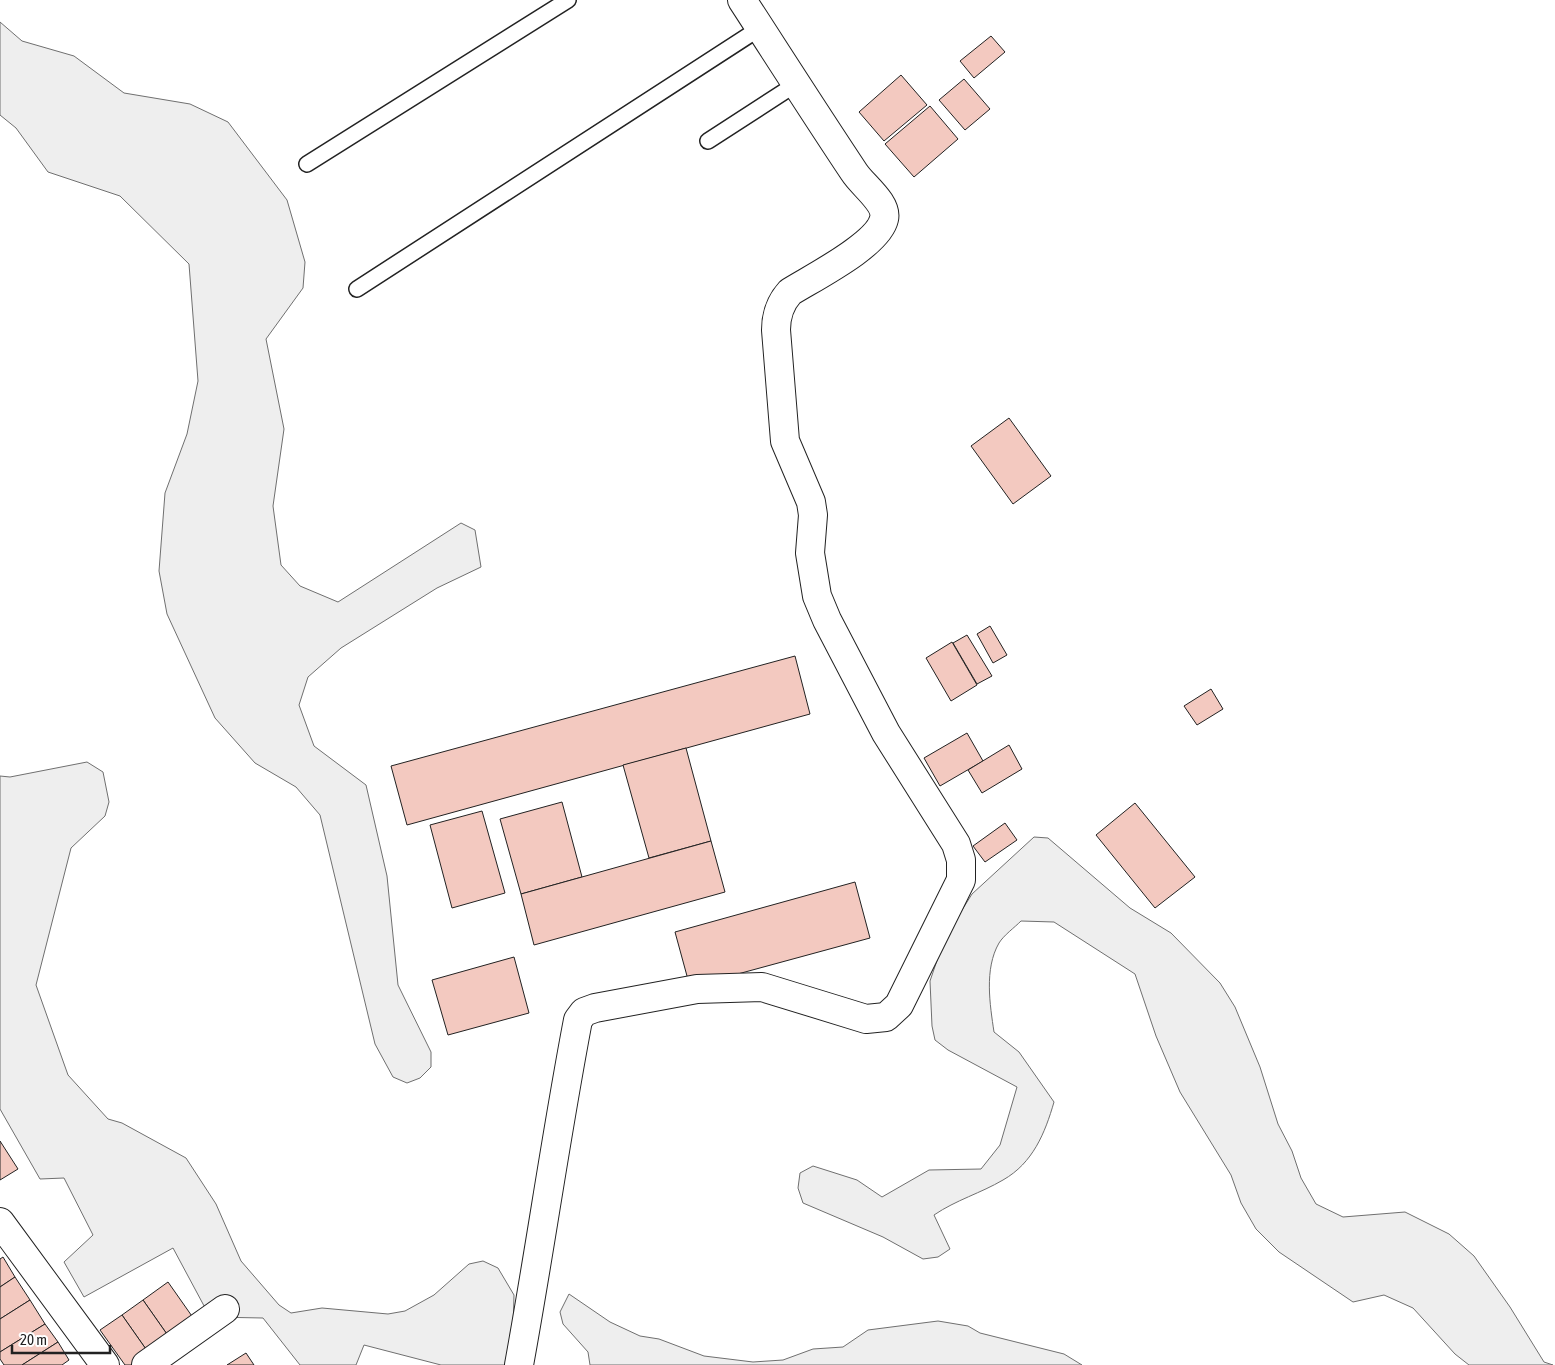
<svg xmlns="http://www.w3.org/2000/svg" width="1555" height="1365" font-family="'Asap Condensed',sans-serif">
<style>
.green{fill:#eee;stroke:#6f6f6f}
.building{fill:#f3c9c0;stroke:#222}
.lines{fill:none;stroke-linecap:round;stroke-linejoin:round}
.service-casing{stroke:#222;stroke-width:18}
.minor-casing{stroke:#222;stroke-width:30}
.service{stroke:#fff;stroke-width:15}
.minor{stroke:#fff;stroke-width:28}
</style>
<rect width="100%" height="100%" fill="#fff"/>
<g class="green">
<path d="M0,22L22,41L74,56L124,93L190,104L228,122L287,200L305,262L303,288L266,339L284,429L273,506L281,565L300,586L338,602L461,523L475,530L481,567L437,588L341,648L308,677L299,705L314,746L366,785L387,876L398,985L431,1052V1067L420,1078L407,1083L393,1077L375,1044L320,815L296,787L255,763L215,718L167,614L159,571L165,493L187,434L198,381L189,264L120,196L48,172L16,128L0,115Z"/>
<path d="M87,762L103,772L109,802L105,816L71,848L36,985L68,1075L108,1119L122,1123L186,1158L216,1204L241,1261L279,1305L291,1313L322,1308L388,1314L405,1311L434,1295L469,1264L483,1261L498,1268L514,1295L512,1365H441L364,1345L356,1365H300L263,1318L210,1317L173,1248L84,1297L64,1262L93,1235L64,1178L40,1179L0,1109V776L10,777Z"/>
<path d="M1034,837L1048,838L1130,908L1171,933L1220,983L1235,1007L1260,1067L1278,1124L1292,1151L1301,1178L1316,1204L1343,1217L1405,1212L1449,1234L1474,1256L1510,1307L1544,1362L1553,1365H1469L1455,1354L1413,1308L1384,1295L1353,1302L1279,1252L1256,1229L1241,1203L1231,1175L1180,1092L1156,1036L1135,974L1054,922L1021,921C1014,928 1004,935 999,943C984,969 990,1005 994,1032L1019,1052L1054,1102C1045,1133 1033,1163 1003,1180C981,1193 956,1200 934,1215L950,1249L938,1257L923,1259L883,1237L803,1203L798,1188L800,1173L813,1166L857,1180L882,1197L929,1170L981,1169L1000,1145L1017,1087L948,1050L935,1040L932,1026L930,981L945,937L972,894Z"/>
<path d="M569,1294L610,1322L640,1336L659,1339L704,1356L753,1362L783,1360L813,1349L843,1347L868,1330L938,1321L968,1326L980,1333L1064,1354L1082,1365H590L588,1352L563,1324L560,1312Z"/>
</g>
<g class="building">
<path d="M991,36L1005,52L974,78L960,61Z"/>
<path d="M901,75L927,105L884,141L859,112Z"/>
<path d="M964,79L990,109L965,130L939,100Z"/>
<path d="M930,106L958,139L914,177L885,144Z"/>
<path d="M1009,418L1051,476L1013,504L971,446Z"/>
<path d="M990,626L1007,655L993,663L977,634Z"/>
<path d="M967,635L992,676L977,684L953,643Z"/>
<path d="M952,642L977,685L951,701L926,658Z"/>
<path d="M795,656L810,714L407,825L391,766Z"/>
<path d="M1211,689L1223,709L1197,725L1184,706Z"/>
<path d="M967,733L983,761L940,786L924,758Z"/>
<path d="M1009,745L1022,769L982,793L968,770Z"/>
<path d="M686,748L711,841L649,858L623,765Z"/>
<path d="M562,802L582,877L521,894L500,819Z"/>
<path d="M1135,803L1195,877L1155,908L1096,835Z"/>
<path d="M482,811L505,893L452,908L430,825Z"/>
<path d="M1005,823L1017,840L985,862L973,846Z"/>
<path d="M711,841L725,892L534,945L521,894Z"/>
<path d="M855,882L870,938L690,987L675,932Z"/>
<path d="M514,957L529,1013L448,1035L432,980Z"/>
<path d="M0,1141L18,1169L0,1180Z"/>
<path d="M3,1257L15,1277L0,1287V1259Z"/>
<path d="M15,1277L30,1300L0,1319V1287Z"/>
<path d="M168,1282L201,1329L176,1347L143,1300Z"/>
<path d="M30,1300L45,1324L0,1352V1319Z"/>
<path d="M143,1300L176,1347L155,1362L122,1315Z"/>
<path d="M122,1315L155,1362L150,1365H125L100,1330Z"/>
<path d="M45,1324L58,1342L22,1365H4L0,1359V1352Z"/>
<path d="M58,1342L69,1360L62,1365H22Z"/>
<path d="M246,1353L254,1365H227Z"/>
</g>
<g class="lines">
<defs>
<g id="service">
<path d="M708,141L796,84"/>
<path d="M307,164L568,0"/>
<path d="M357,289L760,28"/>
</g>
<g id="minor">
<path d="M0,1222L105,1365"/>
<path d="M146,1365L225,1309"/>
<path d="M519,1365C540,1250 556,1135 578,1020L584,1012L595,1008L697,989L762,987L866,1019L886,1017L899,1005L961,880V860L956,844L886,733L827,620L817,596L810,553L813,515L811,502L785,441L776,330C776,315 780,303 790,292C814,277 878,245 884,219C888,203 862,185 854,172C816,115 779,57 742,0"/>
</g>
</defs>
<use href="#service" class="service-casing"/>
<use href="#minor" class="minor-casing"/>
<use href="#service" class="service"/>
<use href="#minor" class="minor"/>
</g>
<path d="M12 1345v8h98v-8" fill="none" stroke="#222222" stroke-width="2.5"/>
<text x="20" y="1345" font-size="15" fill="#222222" stroke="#ffffff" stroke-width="4" paint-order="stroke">20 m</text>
</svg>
